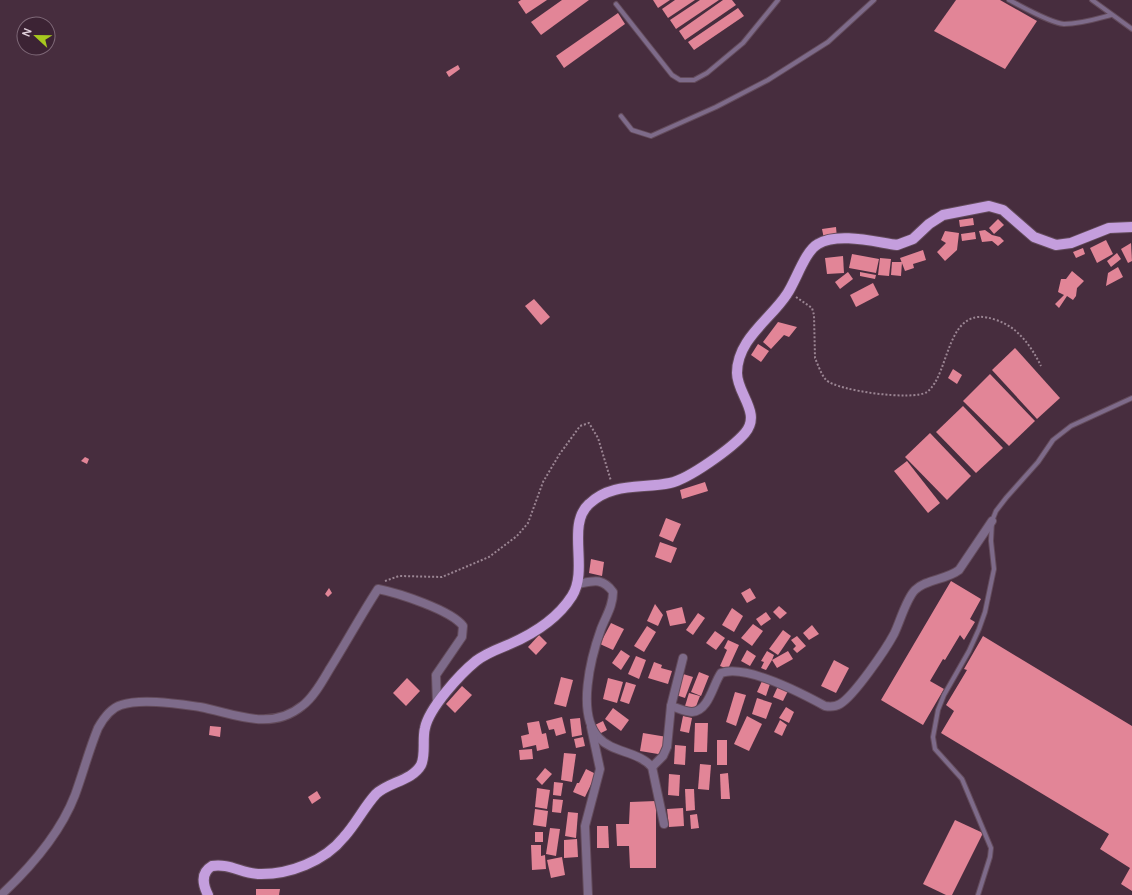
<svg xmlns="http://www.w3.org/2000/svg" width="1132" height="895" font-family="Manrope,sans-serif">
<style>
.building{fill:#e28597}
.lines{fill:none;stroke-linecap:round;stroke-linejoin:round}
.service-casing{stroke:#634b5b;stroke-width:6}
.minor-casing{stroke:#634b5b;stroke-width:10}
.primary-casing{stroke:#634b5b;stroke-width:12}
.path{stroke:#9b8593;stroke-width:2;stroke-dasharray:2 2;stroke-linecap:butt}
.service{stroke:#7e6b8a;stroke-width:4}
.minor{stroke:#7e6b8a;stroke-width:8}
.primary{stroke:#c49edd;stroke-width:10}
</style>
<rect width="100%" height="100%" fill="#472d3e"/>
<g class="building">
<path d="M521,0H547L526,14L518,2Z"/>
<path d="M562,0H589L541,35L531,22Z"/>
<path d="M653,0H670L658,8Z"/>
<path d="M675,0H695L668,18L662,9Z"/>
<path d="M700,0H719L676,29L670,20Z"/>
<path d="M723,0H732L736,5L685,40L679,31Z"/>
<path d="M956,0H1000L1037,21L1005,69L934,31Z"/>
<path d="M738,8L744,16L694,50L688,42Z"/>
<path d="M618,13L625,24L564,68L556,56Z"/>
<path d="M458,65L460,69L449,77L446,72Z"/>
<path d="M973,218L974,225L960,227L959,220Z"/>
<path d="M998,219L1004,225L994,234L989,228Z"/>
<path d="M836,227L837,238L824,239L822,229Z"/>
<path d="M985,230L992,235L1000,237L1004,241L998,246L992,241L982,242L979,231Z"/>
<path d="M945,231L959,233L957,250L945,261L937,252L946,243L941,240Z"/>
<path d="M975,232L976,239L962,241L961,234Z"/>
<path d="M1106,240L1113,254L1097,263L1090,248Z"/>
<path d="M1131,243L1132,261L1128,263L1121,249Z"/>
<path d="M1083,248L1085,254L1076,258L1073,252Z"/>
<path d="M923,250L926,260L913,264L914,268L905,271L900,258Z"/>
<path d="M1117,253L1121,259L1111,267L1107,261Z"/>
<path d="M852,254L879,259L876,273L849,268Z"/>
<path d="M843,256L844,273L827,274L825,258Z"/>
<path d="M880,258L891,259L889,276L878,275Z"/>
<path d="M892,262H902L901,276L891,275Z"/>
<path d="M1118,267L1123,277L1106,286L1108,273Z"/>
<path d="M1072,271L1084,281L1077,288L1076,296L1073,300L1067,296L1059,308L1055,304L1064,295L1058,292L1061,279H1066Z"/>
<path d="M848,272L853,279L840,289L835,282Z"/>
<path d="M860,272L876,275L875,279L860,276Z"/>
<path d="M873,283L879,295L856,307L850,295Z"/>
<path d="M534,299L550,317L541,325L525,306Z"/>
<path d="M778,322L797,327L789,337L784,335L771,349L763,342Z"/>
<path d="M758,344L769,351L761,362L751,355Z"/>
<path d="M1015,348L1060,398L1037,419L992,370Z"/>
<path d="M953,369L962,375L957,384L948,378Z"/>
<path d="M990,374L1035,421L1009,446L963,401Z"/>
<path d="M963,406L1003,448L976,473L936,432Z"/>
<path d="M930,433L971,476L947,500L905,457Z"/>
<path d="M85,457L89,459L87,464L81,461Z"/>
<path d="M907,461L940,503L928,513L894,471Z"/>
<path d="M705,482L708,491L682,499L680,490Z"/>
<path d="M666,518L681,524L673,542L659,536Z"/>
<path d="M660,542L677,548L671,563L655,557Z"/>
<path d="M591,559L604,562L602,576L589,573Z"/>
<path d="M951,581L981,599L970,619L975,622L964,640L960,635L945,660L943,659L930,681L944,689L923,725L881,700Z"/>
<path d="M329,588L332,593L328,597L325,594Z"/>
<path d="M750,588L756,598L747,603L741,593Z"/>
<path d="M655,604L663,615L658,626L647,621Z"/>
<path d="M779,606L787,613L780,619L773,612Z"/>
<path d="M682,607L686,623L670,626L666,611Z"/>
<path d="M732,608L743,616L734,632L722,625Z"/>
<path d="M766,612L771,619L761,626L756,619Z"/>
<path d="M698,613L705,618L693,635L686,630Z"/>
<path d="M611,623L624,629L613,650L600,644Z"/>
<path d="M753,624L763,631L752,646L741,638Z"/>
<path d="M812,625L819,634L809,640L803,633Z"/>
<path d="M647,626L656,632L644,652L634,646Z"/>
<path d="M783,630L791,636L778,655L769,649Z"/>
<path d="M715,631L725,638L716,650L706,643Z"/>
<path d="M539,635L547,643L536,655L528,647Z"/>
<path d="M797,636L806,646L797,653L793,649L796,646L791,640Z"/>
<path d="M983,636L1132,726V891L1121,884L1130,868L1100,849L1109,834L941,733L954,711L946,705L967,670L964,669Z"/>
<path d="M728,640L739,645L728,669L720,666L727,650L724,648Z"/>
<path d="M621,650L630,656L621,670L612,663Z"/>
<path d="M747,650L756,656L750,666L741,661Z"/>
<path d="M767,651L774,655L772,660L788,651L793,659L777,668L772,660L766,670L761,668L764,662L761,661Z"/>
<path d="M636,656L646,660L639,679L628,674Z"/>
<path d="M834,660L849,668L836,693L821,686Z"/>
<path d="M654,662L662,665L661,668L672,671L668,684L648,678Z"/>
<path d="M699,672L709,676L701,696L691,692Z"/>
<path d="M683,674L693,677L685,698L676,695Z"/>
<path d="M561,677L573,680L566,707L554,704Z"/>
<path d="M407,678L420,691L406,706L393,693Z"/>
<path d="M608,678L623,682L617,703L603,699Z"/>
<path d="M762,681L770,684L766,696L757,692Z"/>
<path d="M626,682L636,685L629,704L620,701Z"/>
<path d="M779,684L789,689L783,701L773,697Z"/>
<path d="M462,686L472,695L455,713L446,704Z"/>
<path d="M735,692L746,695L736,726L726,722Z"/>
<path d="M689,693L700,696L695,709L685,706Z"/>
<path d="M757,698L772,703L766,719L752,714Z"/>
<path d="M786,707L794,712L789,723L779,718Z"/>
<path d="M613,708L629,720L621,731L605,719Z"/>
<path d="M683,716L692,718L689,733L680,731Z"/>
<path d="M747,716L762,724L749,751L734,744Z"/>
<path d="M562,717L566,733L556,736L554,729L549,730L546,721Z"/>
<path d="M580,718L582,735L572,737L570,719Z"/>
<path d="M780,720L787,725L782,736L774,732Z"/>
<path d="M539,721L542,734L546,733L549,748L537,751L536,745L523,748L521,736L529,734L527,723Z"/>
<path d="M603,721L607,730L599,734L591,727Z"/>
<path d="M695,723H708L707,752H694Z"/>
<path d="M210,726L221,727L220,737L209,735Z"/>
<path d="M643,733L667,737L664,755L640,751Z"/>
<path d="M583,737L585,746L576,748L574,739Z"/>
<rect x="717" y="740" width="10" height="25"/>
<path d="M675,745L686,746L685,765L674,764Z"/>
<path d="M532,749L533,759L520,760L519,750Z"/>
<path d="M564,753L576,754L572,782L561,780Z"/>
<path d="M700,764L711,765L709,790L698,789Z"/>
<path d="M545,768L552,774L542,785L536,779Z"/>
<path d="M586,769L596,774L585,797L573,792L577,783H579Z"/>
<path d="M728,773L730,799H721L720,774Z"/>
<path d="M669,774L680,775L679,796L668,795Z"/>
<path d="M554,782L563,783L561,796L553,795Z"/>
<path d="M537,788L550,790L547,809L535,807Z"/>
<path d="M685,789H694L695,810L686,811Z"/>
<path d="M317,791L321,798L312,804L308,797Z"/>
<path d="M553,799L563,800L561,813L552,812Z"/>
<path d="M656,801V868H630L629,846H617L616,824H629L630,802Z"/>
<path d="M683,808L684,826L669,827L667,809Z"/>
<path d="M535,809L548,811L546,827L533,825Z"/>
<path d="M568,812L578,813L576,838L565,836Z"/>
<path d="M697,814L699,828L691,829L690,815Z"/>
<path d="M955,820L983,833L952,895H946L923,884Z"/>
<path d="M597,826H608L609,848H597Z"/>
<path d="M550,828L560,829L556,856L546,854Z"/>
<rect x="535" y="832" width="8" height="10"/>
<path d="M577,839L578,857L564,858V840Z"/>
<path d="M531,845H541V856L545,855L546,869L532,870Z"/>
<path d="M562,857L565,875L551,878L547,860Z"/>
<path d="M256,889H280L279,895H256Z"/>
</g>
<g class="lines">
<defs>
<g id="service">
<path d="M1009,0C1023,7 1050,23 1064,24C1081,24 1096,19 1111,15"/>
<path d="M1092,0L1132,29"/>
<path d="M616,4L672,75L680,80H694L707,73L743,43L778,0"/>
<path d="M621,116L632,130L651,136L716,107L768,80L828,42L874,0"/>
<path d="M978,895L990,857L991,848L962,779L935,749L933,737L938,710L944,695L969,651L979,629L985,612L994,569L991,541L992,521L996,511L1006,498L1038,462L1053,440L1071,426L1132,398"/>
</g>
<g id="minor">
<path d="M578,584C593,581 602,577 613,592C613,606 606,616 601,629C591,657 576,714 599,738C613,753 638,751 652,767L664,824"/>
<path d="M671,706C678,708 686,712 692,712C709,711 713,684 721,673C746,664 803,694 825,706C831,707 835,707 840,704C854,696 886,649 894,634C900,622 906,599 915,590C926,579 946,580 959,570L992,521"/>
<path d="M652,767L663,756L667,747L671,706L683,658"/>
<path d="M1,895C31,867 60,834 75,795C83,773 89,750 98,728C103,719 111,708 121,705C142,698 178,704 200,707C233,713 270,732 302,706C313,698 322,682 329,670C346,643 361,615 378,589C398,593 451,610 463,626L462,637L436,675L437,704"/>
<path d="M588,895L585,826L600,769L591,727"/>
</g>
<path id="primary" d="M208,895C203,885 200,873 212,866C228,863 242,873 258,874C289,875 325,861 344,837C356,824 364,807 376,794C388,782 412,781 421,765C426,755 422,739 425,728C429,708 460,674 476,661C486,653 498,649 510,644C533,634 558,618 572,596C589,569 566,525 589,504C612,482 642,489 670,483C689,479 732,448 745,433C762,413 737,394 737,373C737,339 771,319 787,294C796,281 805,251 818,244C838,232 875,242 897,245L913,239L929,224L943,215L989,206L1003,210L1034,237L1056,245L1071,243L1109,228L1132,227"/>
</defs>
<use href="#service" class="service-casing"/>
<use href="#minor" class="minor-casing"/>
<use href="#primary" class="primary-casing"/>
<g class="path">
<path d="M796,297L812,308L814,315L815,358C818,365 821,374 826,380C838,391 913,401 927,392C951,374 945,301 996,320C1018,327 1031,346 1041,366"/>
<path d="M385,581L399,576L442,577L489,557L517,536L528,523L543,482L559,455L580,426L589,423L598,438L611,481"/>
</g>
<use href="#service" class="service"/>
<use href="#minor" class="minor"/>
<use href="#primary" class="primary"/>
</g>
<g transform="translate(36 36) rotate(292)"><circle r="19" fill="#3c2334" stroke="#7f6978"/>
<path d="M0-3L7 15L0 10L-7 15Z" fill="#a7c81f"/>
<text y="-6" font-size="11" font-weight="bold" text-anchor="middle" fill="#e3d2dd">N</text>
</g>
</svg>
